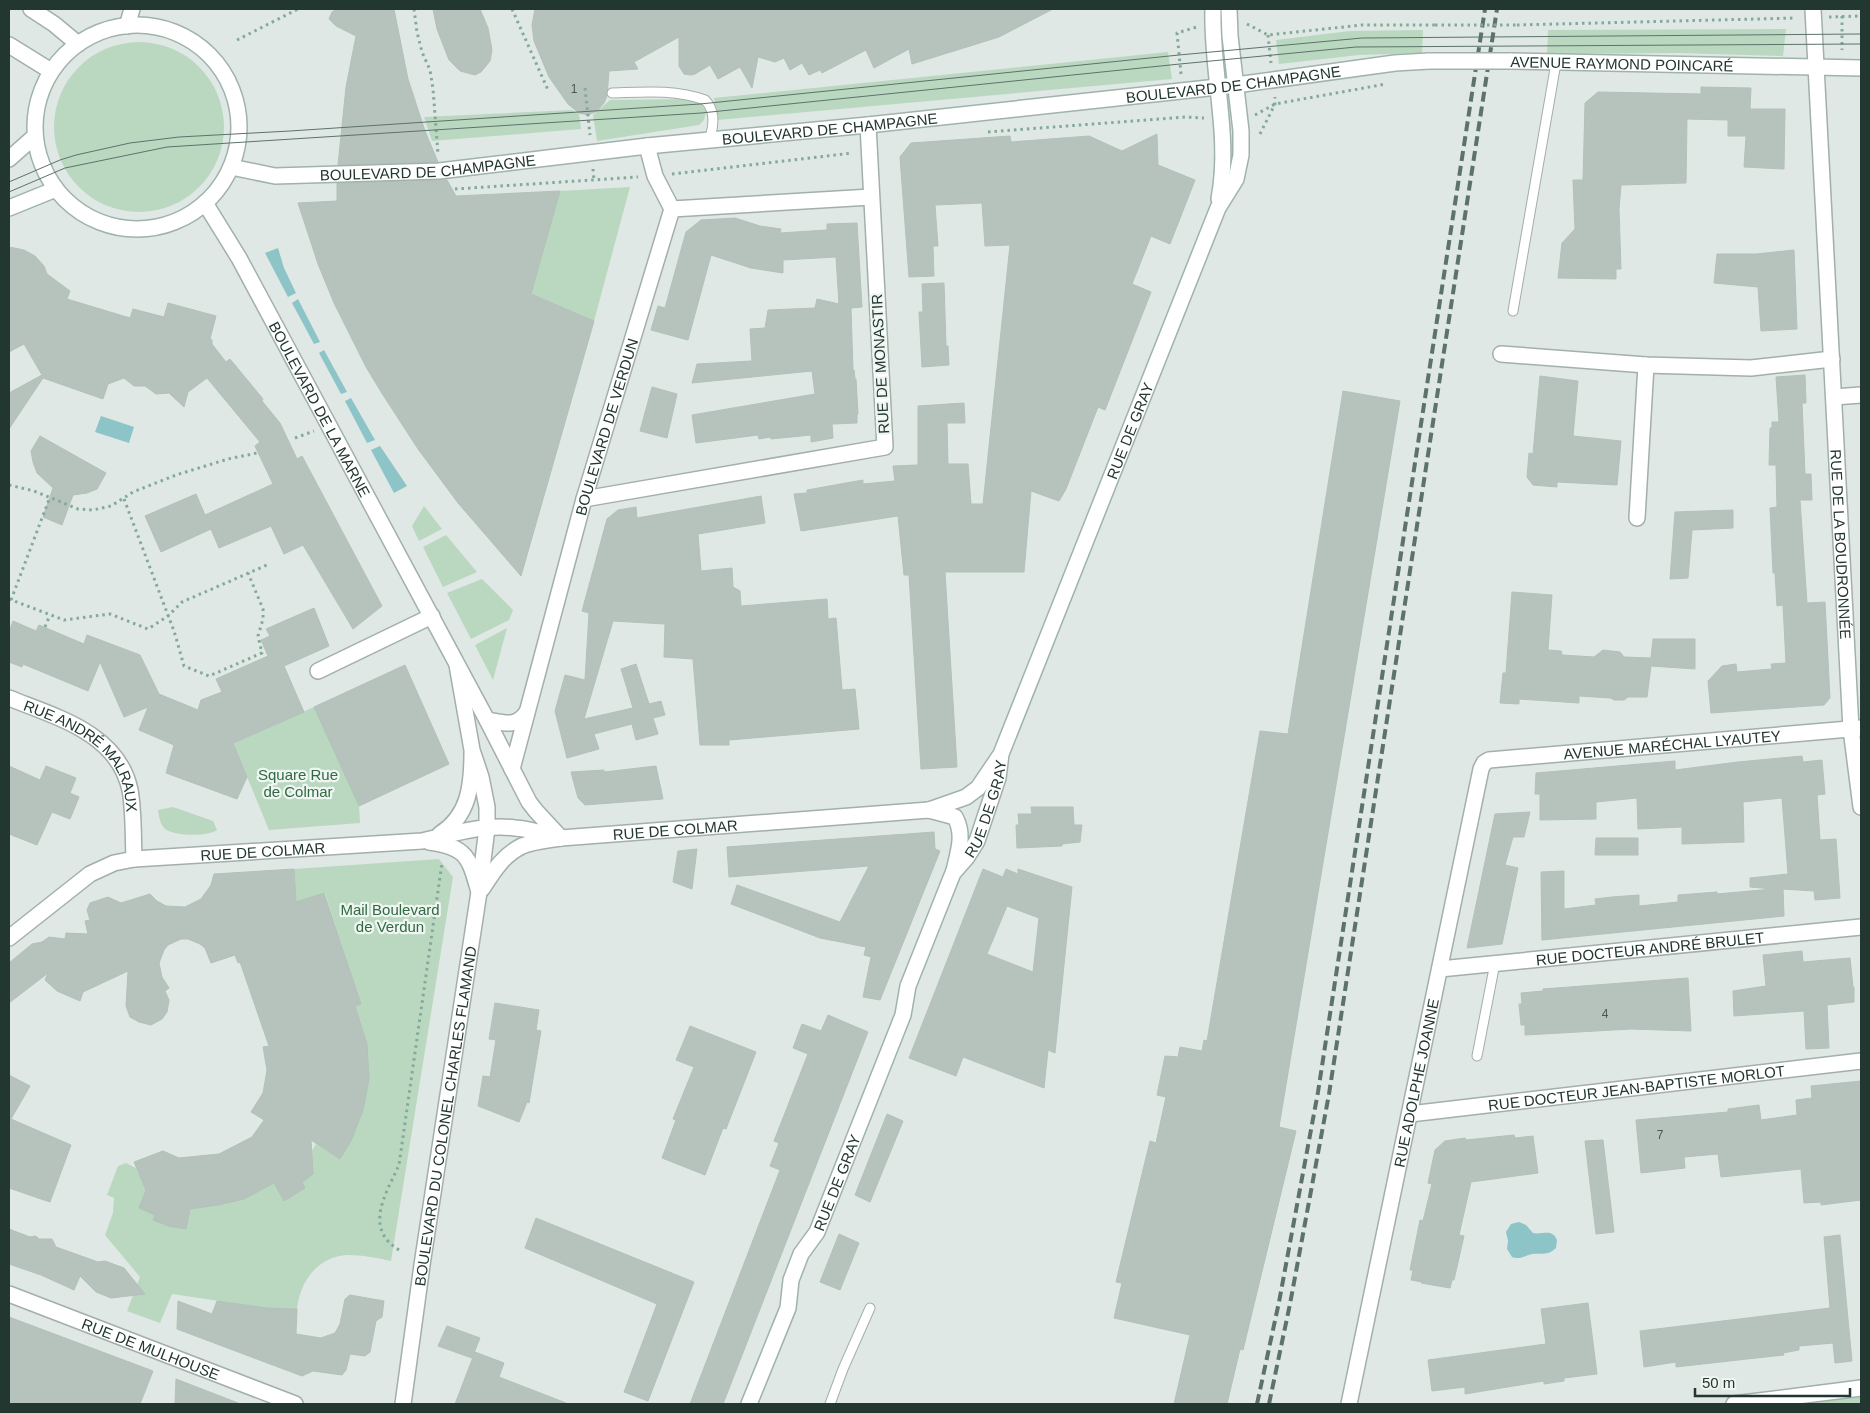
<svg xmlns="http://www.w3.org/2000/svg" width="1870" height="1413" font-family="Helvetica,sans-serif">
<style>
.green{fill:#bad8c0}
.water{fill:#8cc4c8}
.building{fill:#b5c3bc;stroke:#b2c1ba;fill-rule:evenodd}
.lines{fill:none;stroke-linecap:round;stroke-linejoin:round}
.service-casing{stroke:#a3afaa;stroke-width:11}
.minor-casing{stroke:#a3afaa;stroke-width:18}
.tertiary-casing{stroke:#a3afaa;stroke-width:18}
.secondary-casing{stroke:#a0b3aa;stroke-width:18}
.path{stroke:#83a99a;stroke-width:3;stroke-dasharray:2.5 4;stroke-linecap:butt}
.service{stroke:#fff;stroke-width:9}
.minor{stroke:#fff;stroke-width:15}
.tertiary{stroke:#fff;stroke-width:15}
.secondary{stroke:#fff;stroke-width:15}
.tram{stroke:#5c726b;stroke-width:1}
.rail{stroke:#5c726b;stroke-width:4;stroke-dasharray:10 5;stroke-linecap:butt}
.secondary-bridge-casing{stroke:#a0b3aa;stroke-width:18;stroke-linecap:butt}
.path-bridge{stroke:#83a99a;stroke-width:3;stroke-dasharray:2.5 4;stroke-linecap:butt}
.secondary-bridge{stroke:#fff;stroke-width:15}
.labels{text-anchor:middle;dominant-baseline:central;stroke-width:4.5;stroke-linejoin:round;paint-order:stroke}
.number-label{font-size:12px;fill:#475a52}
.street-label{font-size:15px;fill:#22372f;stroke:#eff6f2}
.park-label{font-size:15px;fill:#316942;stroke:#eff6f2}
</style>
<rect width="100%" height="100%" fill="#dfe8e4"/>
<g class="green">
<path d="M1786,29L1783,56L1679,53L1547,54L1548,30Z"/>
<path d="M1423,30L1422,53L1359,55L1279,64L1276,40L1350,31Z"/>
<circle cx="139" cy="127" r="85"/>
<path d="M1168,52L1172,79L718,120L714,98Z"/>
<path d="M689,99L698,100L706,111L704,120L699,125L597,141L593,115L610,100Z"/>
<path d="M572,110L579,114L581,129L432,141L424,117Z"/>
<path d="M630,187L594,321L531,294L560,191Z"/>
<path d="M424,506L442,529L419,541L412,526Z"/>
<path d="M446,535L477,572L443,587L423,547Z"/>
<path d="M482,579L513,610L509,620L471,639L447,593Z"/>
<path d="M507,628L493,680L475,645Z"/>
<path d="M314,707L359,806L360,823L269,830L233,743Z"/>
<path d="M173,807L213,821L217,830C208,837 174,836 165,829C160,824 159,817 158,810Z"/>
<path d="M439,859L453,877L391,1261C377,1258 362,1255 348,1255C318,1256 300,1281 297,1309L267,1308L172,1294L160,1323L127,1311L140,1277L105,1235L113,1213L114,1198L107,1195L118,1166L126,1163L136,1168L138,1173L141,1175L155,1215L153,1220L168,1226L186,1229L190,1209L218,1205L244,1199L274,1183L284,1200L304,1188L299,1177L305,1179L313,1174L311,1152L316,1144L340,1158L351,1141L367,1044L355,1006L361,1004L325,893L296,902L294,869Z"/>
<path d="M1835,1394H1861V1404H1811Z"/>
</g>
<g class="water">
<path d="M278,248L284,268L296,293L288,297L265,253Z"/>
<path d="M298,299L320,342L314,344L292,303Z"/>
<path d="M324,350L347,392L341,394L319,353Z"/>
<path d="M351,398L375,440L367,443L345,401Z"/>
<path d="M101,416L134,427L129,443L95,432Z"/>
<path d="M380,446L407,486L394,493L371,450Z"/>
<path d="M1519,1222L1526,1225L1533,1233C1543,1235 1552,1228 1557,1240L1556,1248C1547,1256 1543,1253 1532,1254C1524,1256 1520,1260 1512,1257L1507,1249L1508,1241L1506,1232L1511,1224Z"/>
</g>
<g class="building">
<path d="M337,9H394L408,79L425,131L438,162L338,165L346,87L356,36L336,26L329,19L332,12Z"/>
<path d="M433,9H480L488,28L492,50L490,61L481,72L475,75L460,71L449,60L437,29Z"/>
<path d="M535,9H1053L999,37L912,64L909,49L874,68L866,50L822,73L820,70L809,75L802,63L790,70L784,58L775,62L758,57L752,88L740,67L718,79L710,65L695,74L691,75L684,74L679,66V37L634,62L638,69L609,71L607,96L604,103L597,111L588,115L579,113L568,104L549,77L534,41L532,25Z"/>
<path d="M1701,87L1751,88L1750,109H1785L1784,169L1744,167L1746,136H1728V120L1687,119L1686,183L1621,185L1619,209L1621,269H1616V279L1558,278L1562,243L1575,229L1573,180H1583L1585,103L1598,92L1701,94Z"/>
<path d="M1157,134L1158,165L1195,180L1170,244L1151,236L1132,284L1151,292L1105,410L1098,407L1066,489L1059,501L1031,491L1024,572H945L957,767L921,769L909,575H904L898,516L801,531L794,494L807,493V490L863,480V484L895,481L893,466L918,465V406L964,403L965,423H947L948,464H968L971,504H983L1010,245L985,246L982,203L935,205L938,246H933L934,276L909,277L900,157L911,143L1010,136L1011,142L1089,136L1122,151Z"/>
<path d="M447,180L456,196L560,191L531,294L594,321L521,576L458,503L418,449L383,395L366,367L334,303L318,264L298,203L337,201V183Z"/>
<path d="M735,218L760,226L781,229L780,233L827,230V224L857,223L862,307L851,308L853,370H854L855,379H856L858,414H857V423L832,424L833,438L811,442V435L771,439L770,437L759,439L758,435L696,443L692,415L815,394L812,371L692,383L697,364L752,361L750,329L765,328L768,310L815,308L817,299L839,304L836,257L783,260V273L751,268L711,255L688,340L651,330L658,306L665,308L686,232L701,220Z"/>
<path d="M9,247L24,250L35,256L44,266L47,274L70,291L67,299L130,318L133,309L164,317L168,303L216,316L210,339L212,340V344L226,362L230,359L263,399L262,401L280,423L297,459L302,456L382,606L353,629L303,545L284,554L271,526L219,548L211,529L161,552L145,516L196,494L205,515L273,484L255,446L260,442L207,378L188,392L184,407L169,393L156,394L145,386H134L124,378L108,384L103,399L43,378L9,429V393L42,375L24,344L9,352Z"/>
<path d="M1794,250L1797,329L1761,331L1758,287L1714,283L1717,254H1756Z"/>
<path d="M944,283L946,346H948L949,365L922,367L919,312H923L922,284Z"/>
<path d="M1805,375L1806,403H1802L1805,474H1811L1812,500H1800L1807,603L1825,602L1830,698L1824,705L1711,713L1708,681L1722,666L1736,664L1737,672L1772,669L1771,664L1786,663L1783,605L1777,606L1775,573H1773L1770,508L1777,507L1776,465H1769L1770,428H1772V422H1779L1776,377Z"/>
<path d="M1540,376L1578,381L1573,436L1621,441L1617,485L1557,482V487L1533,485L1527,477L1529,453L1533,454Z"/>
<path d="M652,387L677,394L667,438L640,431Z"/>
<path d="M1343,391L1400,401L1279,1127L1296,1131L1243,1350L1240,1349L1227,1404H1174L1190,1335L1114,1318L1122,1283L1116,1282L1150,1141L1156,1143L1166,1097L1157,1095L1165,1056L1178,1057L1180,1047L1202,1051L1204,1040L1207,1041L1260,731L1288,734Z"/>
<path d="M40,436L106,473L97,489L87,493L73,495L62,525L43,517L53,488L37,473L33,462L31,451Z"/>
<path d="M761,496L765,523L698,534L701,571L732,568L733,587L740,591L741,606L827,599L828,619L836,618L842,690L855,689L859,729L729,740V745H700L693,659L664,657L665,624L613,621L584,719L633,708L621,669L636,664L649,704L661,701L665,715L653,718L658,734L636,740L632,724L594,734L599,749L567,758L555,711L565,675L585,680L589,613L582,611L607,519L618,510L636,507L637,518Z"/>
<path d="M1733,510V528L1692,530L1688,578L1670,579L1675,512Z"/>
<path d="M1512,592L1552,595L1548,650L1561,651L1562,655L1594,657L1603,650L1620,652L1624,657L1651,658L1653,639H1695V669L1651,666L1647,697H1628L1624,700H1614L1611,698L1579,696V703L1519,699V704L1500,703L1503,673H1506Z"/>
<path d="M314,608L329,646L284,666L304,712L233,743L247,777L237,799L166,773L174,745L139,730L148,707L124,717L100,662L88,691L23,664L22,667L9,662V632L13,621L36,631L39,625L84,644L87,635L140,655L159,694L198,710L201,700L222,692L216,679L268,656L261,640L270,636L266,629Z"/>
<path d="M405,665L449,764L359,806L314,707Z"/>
<path d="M1802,756L1803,762L1822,760L1825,794L1817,795L1820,840L1836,839L1840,898L1815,900L1814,891L1783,889L1784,916L1542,940L1541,872L1564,871V909L1596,905L1595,899L1612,897L1639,895V906L1678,902V895L1717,892V894L1773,889L1750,887V878L1788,874L1782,798L1743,802L1744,842L1682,844V827L1638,829L1637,798L1596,802V819L1540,820V794H1535L1536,773L1675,761V770L1738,762Z"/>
<path d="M9,766L40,780L46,766L76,778L70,793L79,797L70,819L52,812L37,845L9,834Z"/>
<path d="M656,766L663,799L585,805L578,798L571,772L604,770V772Z"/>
<path d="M1031,807H1073L1074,825H1082L1080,842L1062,844V846L1017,848L1016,825H1019L1018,814H1032Z"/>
<path d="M1530,812L1524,837H1513L1505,865L1518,868L1502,944L1467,948L1495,814Z"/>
<path d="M934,832L935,849L940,851L880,1000L863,997L871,957L864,955L866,947L820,938L731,904L737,885L840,922L869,866L729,877L727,847Z"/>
<path d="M1596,838H1638V855H1595Z"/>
<path d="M697,849L692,889L673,882L678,851Z"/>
<path d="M294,869L296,902L324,893L361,1004L355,1006L367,1044L369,1079L363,1110L351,1141L340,1159L311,1140L313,1174L302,1182L305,1188L284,1201L274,1183L244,1199L218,1205L190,1209L186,1229L168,1226L153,1220L155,1215L139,1208L146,1190L134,1162L163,1151L179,1158L219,1154L252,1137L264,1120L251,1112L263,1093L267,1070L263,1047L269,1046L240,962L238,963L235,955L211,963L205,948L200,944L188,939H181L168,945L164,950L159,963L162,977L169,988L165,991L169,1000L167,1012L162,1019L151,1025L139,1022L130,1017L126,1006L128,971L83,992L80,1001L57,991L45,980L48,973L9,1003V963L32,944L42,942L49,937L65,939L66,933L88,934L85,921L90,920L87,910L90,903L108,897L121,903L150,894L157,901L166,906L185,907L201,899L211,885L214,874Z"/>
<path d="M983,869L1003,877L1006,869L1018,874V869L1072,887L1055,1053L1048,1050L1044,1088L963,1057L956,1076L909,1058ZM1007,906L1039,918L1033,972L987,954Z"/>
<path d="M1802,951L1803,962L1850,958L1853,987H1854V1002L1827,1005L1829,1048L1806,1049L1804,1011L1734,1016L1733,991L1766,986L1763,955Z"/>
<path d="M1688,978L1691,1031L1631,1029L1525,1035V1025H1521L1519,1004H1522L1521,993L1543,991V989Z"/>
<path d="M495,1003L539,1010L536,1030L541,1031L529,1103L527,1102L519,1122L478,1106L483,1076L490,1077L496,1040L489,1039Z"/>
<path d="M828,1015L868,1032L723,1404H690L780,1170L770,1166L779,1143L774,1141L808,1054L793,1048L802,1024L821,1031Z"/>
<path d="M690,1026L756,1052L726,1129L723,1128L705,1175L662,1158L676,1120L673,1119L694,1067L676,1060Z"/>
<path d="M9,1075L30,1086L11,1119L71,1145L50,1202L9,1188Z"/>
<path d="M1861,1081V1200L1821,1205V1202L1804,1203L1801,1169L1721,1177L1718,1154L1684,1157L1685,1168L1641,1173L1636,1120L1728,1112V1109L1759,1105L1761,1120L1797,1115L1796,1100L1812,1098L1811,1086Z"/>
<path d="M887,1114L903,1121L870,1202L855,1195Z"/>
<path d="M1514,1135L1515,1138L1533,1136L1538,1173L1471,1182L1459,1235L1464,1236L1454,1280H1452L1450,1288L1421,1283L1422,1282L1411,1280L1413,1270H1410L1420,1220L1423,1221L1432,1184L1428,1183L1435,1150L1445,1141L1465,1138L1466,1140Z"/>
<path d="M1603,1140L1614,1232L1596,1234L1585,1141Z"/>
<path d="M536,1218L694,1282L648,1401L624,1392L657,1304L525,1248Z"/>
<path d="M9,1229L30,1237L36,1236L39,1239H52L56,1247L98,1262L105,1261L124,1268L145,1294L111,1298L96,1292L80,1276L74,1290L41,1275L9,1264Z"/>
<path d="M839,1234L859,1243L840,1290L820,1282Z"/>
<path d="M1840,1235L1852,1361L1835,1363L1833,1343L1799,1346V1350L1783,1353L1784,1355L1738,1360L1676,1367V1362L1644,1367L1640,1331L1830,1308L1824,1237Z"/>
<path d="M350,1295L384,1301L382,1317L376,1321L370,1352L365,1356L350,1354L346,1370L342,1375L313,1371L302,1376L177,1329L178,1301L212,1314L217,1301L267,1308L297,1309L296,1334L321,1338L335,1333L340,1324L345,1299Z"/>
<path d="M1588,1303L1597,1374L1564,1378V1381L1544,1384V1381L1465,1394V1387L1432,1391L1428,1360L1546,1344L1541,1309Z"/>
<path d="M9,1317L153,1371L140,1404H9Z"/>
<path d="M447,1326L480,1338L472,1358L438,1346Z"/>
<path d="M475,1352L504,1363L499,1377L566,1403V1404H455Z"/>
<path d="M176,1379L238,1403L237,1404H175Z"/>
</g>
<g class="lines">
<defs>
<g id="service">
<path d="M612,93C643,92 675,89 705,100C716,111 714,126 709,140"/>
<path d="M1513,311L1556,63"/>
<path d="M1477,1056L1495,963"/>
<path d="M830,1404L843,1369L870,1308"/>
</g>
<g id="minor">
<path id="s1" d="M1813,9L1851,729L1861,807"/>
<path d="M672,209L871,197"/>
<path d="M1501,354L1646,365L1751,368L1832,359"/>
<path d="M1834,397L1861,395"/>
<path d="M584,499L885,447L868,125"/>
<path d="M1637,518L1646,365"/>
<path d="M318,671L432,616"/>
<path id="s2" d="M9,698C56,717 118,733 130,790C134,812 133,837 134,859"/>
<path d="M487,720C504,723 516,728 527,712"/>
<path id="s3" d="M512,769L584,499L672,209L655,176L647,146"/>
<path d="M440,834C469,816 472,785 472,753"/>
<path d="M429,842C467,847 469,857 479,892"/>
<path id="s4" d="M9,938L90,874L114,863L134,859L422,841C453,834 483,824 515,828C531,829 546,834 561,838"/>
<path id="s5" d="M1440,969L1861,927"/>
<path id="s6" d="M1410,1114L1861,1061"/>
<path id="s7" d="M9,1294L295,1404"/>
<path id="s8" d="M1349,1404L1481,769L1484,763L1489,760L1861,728"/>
<path d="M1734,1404L1861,1388"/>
</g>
<g id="tertiary">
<path d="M31,9L54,24L78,44"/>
<path d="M127,26L132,9"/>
<path d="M9,45L51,71"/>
<path id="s9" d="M205,203L239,258L487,720L529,802L536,811L561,838"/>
<path id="s10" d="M482,889C493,872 503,855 522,846C534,841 549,840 561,838L929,810"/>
<path id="s11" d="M403,1404L422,1265L479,892L487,828V807L481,777L472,750L457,665"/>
</g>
<g id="secondary">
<path d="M1213,9C1211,73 1231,136 1219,199"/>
<circle cx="137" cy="127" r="102"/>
<path id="s12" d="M1510,61L1861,68"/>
<path d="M9,159L35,136"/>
<path id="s13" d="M231,167L275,176L439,171L647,146L868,125L1236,85L1395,63L1429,61"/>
<path d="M9,208L56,189"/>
<path d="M929,810L966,797L978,788L999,757"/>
<path d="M929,810L955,817C965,835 958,852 954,871"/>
<path id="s14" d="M749,1404L788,1308L791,1280L801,1254L817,1232L903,1015L908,986L953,873L967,857L977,841L998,778L1001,754L1218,208L1236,179L1241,155V131L1230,36L1229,9"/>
</g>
</defs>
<use href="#service" class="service-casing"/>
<use href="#minor" class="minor-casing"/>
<use href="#tertiary" class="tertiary-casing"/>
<use href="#secondary" class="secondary-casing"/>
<g class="path">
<path d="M414,9L417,32L422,52L430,70L433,89L438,154"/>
<path d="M512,9L548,90"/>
<path d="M200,10V9"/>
<path d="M1842,16V50"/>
<path d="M1829,17L1861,16"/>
<path d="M1247,24L1268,35L1362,25H1435"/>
<path d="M1517,25L1796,18"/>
<path d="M1268,35L1271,63"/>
<path d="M237,40L298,9"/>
<path d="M1181,74L1177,33L1197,27"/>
<path d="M585,88L590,135"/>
<path d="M1255,115L1275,104L1386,84"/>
<path d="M988,132L1185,117L1204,118"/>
<path d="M1260,134L1275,104V97"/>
<path d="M593,169L594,181"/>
<path d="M672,174L852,153"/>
<path d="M455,189L638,177"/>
<path d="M295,438L314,431"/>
<path d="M9,485L34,491L78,509L93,510L111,506L133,492L176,475L228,459L257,453"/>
<path d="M124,499L174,631L184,666L209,676L262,653L258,636L263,619V609L248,573"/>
<path d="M9,599L64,620L110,614L148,629L168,616L182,602L267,565"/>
<path d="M11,600L50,497"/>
<path d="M45,627L50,615"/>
<path d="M399,1250C363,1228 386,1194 399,1165L442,863"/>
</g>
<use href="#service" class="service"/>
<use href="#minor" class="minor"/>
<use href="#tertiary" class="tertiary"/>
<use href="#secondary" class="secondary"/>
<g class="tram">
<path d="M9,182L60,160L76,155L130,143L179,137L290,131L700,104L1179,55L1362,38L1861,34"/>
<path d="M9,192L65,168L167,147L701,113L1180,64L1356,47L1861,44"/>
</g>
<g class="rail">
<path d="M1257,1404L1279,1302L1318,1092L1485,9"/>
<path d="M1269,1404L1290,1304L1329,1094L1497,9"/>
</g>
<defs>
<path id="secondary-bridge" d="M1429,61H1510"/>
</defs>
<use href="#secondary-bridge" class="secondary-bridge-casing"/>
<path class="path-bridge" d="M1435,25H1517"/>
<use href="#secondary-bridge" class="secondary-bridge"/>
</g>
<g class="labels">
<g class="number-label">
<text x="574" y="89">1</text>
<text x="1605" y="1014">4</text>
<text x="1660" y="1135">7</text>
</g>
<g class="street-label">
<text stroke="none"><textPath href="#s12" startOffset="112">AVENUE RAYMOND POINCARÉ</textPath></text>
<text stroke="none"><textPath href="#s13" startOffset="1008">BOULEVARD DE CHAMPAGNE</textPath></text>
<text stroke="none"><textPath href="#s13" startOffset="602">BOULEVARD DE CHAMPAGNE</textPath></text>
<text stroke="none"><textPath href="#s13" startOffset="198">BOULEVARD DE CHAMPAGNE</textPath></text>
<text transform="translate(880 364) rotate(-93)">RUE DE MONASTIR</text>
<text stroke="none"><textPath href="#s9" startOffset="236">BOULEVARD DE LA MARNE</textPath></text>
<text stroke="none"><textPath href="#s3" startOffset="355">BOULEVARD DE VERDUN</textPath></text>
<text stroke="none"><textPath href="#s14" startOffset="1050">RUE DE GRAY</textPath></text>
<text stroke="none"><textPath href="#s1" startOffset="536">RUE DE LA BOUDRONNÉE</textPath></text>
<text stroke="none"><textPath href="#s8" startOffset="845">AVENUE MARÉCHAL LYAUTEY</textPath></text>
<text stroke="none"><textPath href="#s2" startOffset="99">RUE ANDRÉ MALRAUX</textPath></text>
<text stroke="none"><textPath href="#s14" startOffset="645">RUE DE GRAY</textPath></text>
<text stroke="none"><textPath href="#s10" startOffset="214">RUE DE COLMAR</textPath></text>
<text stroke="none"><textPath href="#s4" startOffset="279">RUE DE COLMAR</textPath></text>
<text stroke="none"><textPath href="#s5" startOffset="211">RUE DOCTEUR ANDRÉ BRULET</textPath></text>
<text stroke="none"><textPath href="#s8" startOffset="328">RUE ADOLPHE JOANNE</textPath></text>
<text stroke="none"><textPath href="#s6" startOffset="228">RUE DOCTEUR JEAN-BAPTISTE MORLOT</textPath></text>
<text stroke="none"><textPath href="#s11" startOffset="291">BOULEVARD DU COLONEL CHARLES FLAMAND</textPath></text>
<text stroke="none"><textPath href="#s14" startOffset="240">RUE DE GRAY</textPath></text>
<text stroke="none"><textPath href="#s7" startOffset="152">RUE DE MULHOUSE</textPath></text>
</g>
<g class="park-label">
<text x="298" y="774">Square Rue<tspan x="298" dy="17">de Colmar</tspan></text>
<text x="390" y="909">Mail Boulevard<tspan x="390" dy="17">de Verdun</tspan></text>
</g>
</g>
<rect width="1870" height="1413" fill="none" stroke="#22372f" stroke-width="20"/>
<path d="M1695 1388v8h155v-8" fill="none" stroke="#22372f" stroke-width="2.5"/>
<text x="1702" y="1388" font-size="15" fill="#22372f" stroke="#eff6f2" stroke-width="4" paint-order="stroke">50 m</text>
</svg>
